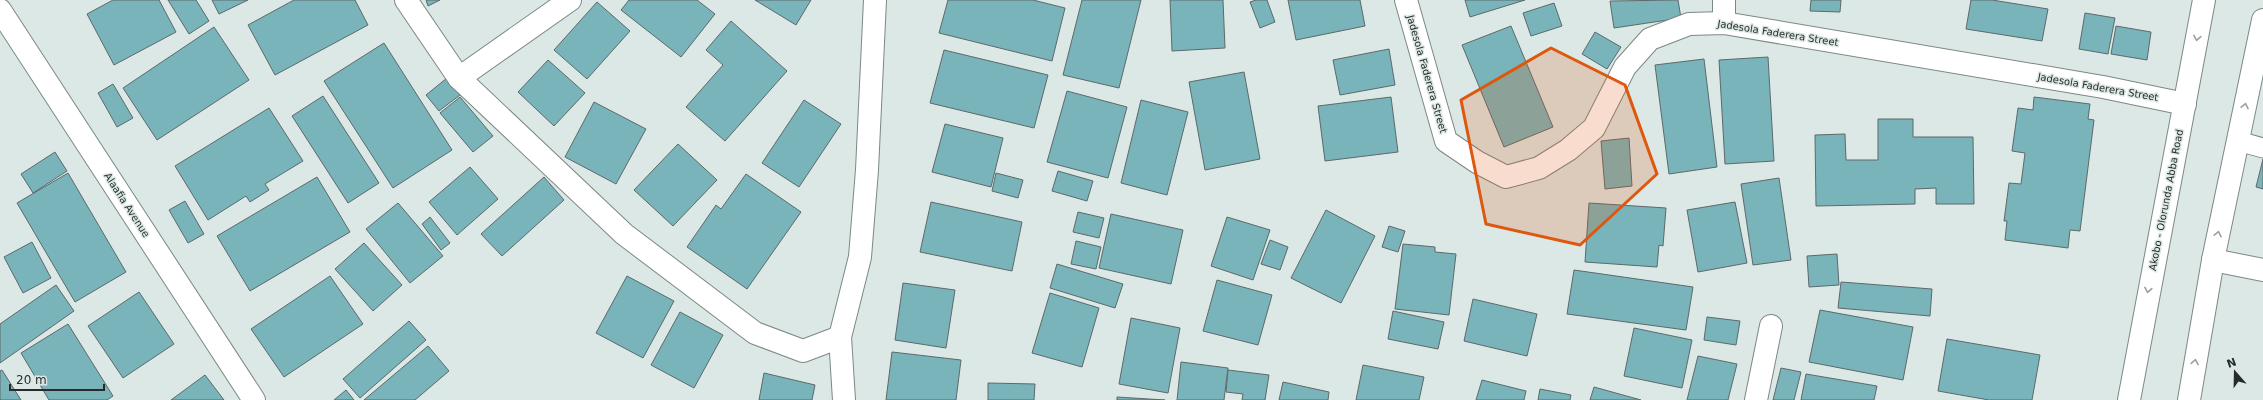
<svg xmlns="http://www.w3.org/2000/svg" width="2263" height="400" font-family="'DejaVu Sans',sans-serif">
<style>
.building{fill:#78b4ba;stroke:#5d696a}
.lines{fill:none;stroke-linecap:round;stroke-linejoin:round}
.lane-casing{stroke:#7c8884;stroke-width:21}
.street-casing{stroke:#7c8884;stroke-width:24}
.secondary-casing{stroke:#7c8884;stroke-width:24}
.lane{stroke:#fff;stroke-width:19}
.street{stroke:#fff;stroke-width:22}
.secondary{stroke:#fff;stroke-width:22}
.oneway{stroke:#9ea09f}
.marked{fill:#de570e;fill-opacity:0.2;stroke:#de570e;stroke-width:3;stroke-linejoin:round}
.labels{text-anchor:middle;dominant-baseline:central;stroke-width:3;stroke-linejoin:round;paint-order:stroke}
.street-label{font-size:10px;fill:#272c2a;stroke:#dce8e5}
</style>
<rect width="100%" height="100%" fill="#dce8e5"/>
<g class="building">
<path d="M113,0H159L176,32L114,65L87,14Z"/>
<path d="M168,0H196L209,21L189,34Z"/>
<path d="M212,0H248L219,14Z"/>
<path d="M294,0H355L368,25L275,75L248,25Z"/>
<path d="M426,0H440L428,6Z"/>
<path d="M629,0H697L715,14L681,57L621,10Z"/>
<path d="M755,0H811L796,25Z"/>
<path d="M948,0H1033L1065,8L1052,61L939,33Z"/>
<path d="M1082,0H1141L1119,88L1063,75Z"/>
<path d="M1170,0H1223L1225,48L1172,51Z"/>
<path d="M1256,0H1267L1275,22L1260,28L1250,2Z"/>
<path d="M1288,0H1360L1365,26L1296,40Z"/>
<path d="M1465,0H1525L1470,17Z"/>
<path d="M1678,0L1681,18L1614,28L1610,1Z"/>
<path d="M1811,0H1841L1840,12L1810,11Z"/>
<path d="M1971,0H1992L2048,9L2042,41L1966,29Z"/>
<path d="M597,2L630,31L587,79L554,50Z"/>
<path d="M1554,3L1562,26L1531,36L1523,13Z"/>
<path d="M2085,13L2115,18L2108,54L2079,49Z"/>
<path d="M731,21L787,71L725,141L686,107L723,65L706,50Z"/>
<path d="M1511,26L1553,127L1504,147L1462,45Z"/>
<path d="M2116,26L2151,32L2147,60L2111,54Z"/>
<path d="M214,27L249,80L157,140L123,88Z"/>
<path d="M1595,32L1621,47L1607,69L1582,54Z"/>
<path d="M384,43L452,150L393,188L324,81Z"/>
<path d="M1389,49L1395,85L1340,95L1333,60Z"/>
<path d="M944,50L1048,75L1034,128L930,103Z"/>
<path d="M1768,57L1774,161L1725,164L1719,60Z"/>
<path d="M1704,59L1717,167L1669,174L1655,65Z"/>
<path d="M548,60L585,93L554,126L518,92Z"/>
<path d="M1244,72L1260,159L1205,170L1189,82Z"/>
<path d="M447,78L460,95L439,111L426,95Z"/>
<path d="M113,84L133,118L117,127L98,93Z"/>
<path d="M1067,91L1127,107L1108,178L1047,162Z"/>
<path d="M323,96L379,183L348,203L292,116Z"/>
<path d="M460,97L493,136L473,152L440,113Z"/>
<path d="M1391,97L1398,152L1325,161L1318,106Z"/>
<path d="M2034,97L2090,104L2088,119L2094,120L2080,231L2070,230L2068,248L2005,240L2007,221H2004L2009,183L2021,184L2025,153L2012,151L2018,108L2033,110Z"/>
<path d="M804,100L841,124L799,187L762,163Z"/>
<path d="M1141,100L1188,112L1167,195L1121,183Z"/>
<path d="M594,102L646,129L616,184L565,157Z"/>
<path d="M269,108L303,161L265,184L269,190L250,202L246,196L208,220L175,166Z"/>
<path d="M1878,119H1913V137H1973L1974,204H1936V188L1915,189V204L1816,206L1815,135L1845,134L1846,160H1878Z"/>
<path d="M945,124L1003,138L991,187L932,172Z"/>
<path d="M1629,138L1632,186L1605,189L1601,141Z"/>
<path d="M678,144L717,180L673,226L634,190Z"/>
<path d="M55,152L67,171L33,193L21,174Z"/>
<path d="M2263,159V189L2256,187Z"/>
<path d="M470,167L498,199L457,235L429,202Z"/>
<path d="M1058,171L1093,181L1087,201L1052,191Z"/>
<path d="M68,173L126,272L75,302L17,203Z"/>
<path d="M996,173L1023,180L1018,198L992,191Z"/>
<path d="M746,174L801,212L747,289L687,247L716,205L721,209Z"/>
<path d="M317,177L350,232L250,291L217,236Z"/>
<path d="M544,177L564,200L502,256L481,234Z"/>
<path d="M1779,178L1791,260L1753,265L1741,184Z"/>
<path d="M185,201L204,234L188,243L169,210Z"/>
<path d="M931,202L1022,222L1012,271L920,252Z"/>
<path d="M1735,202L1747,263L1698,272L1687,210Z"/>
<path d="M398,203L443,256L410,283L366,229Z"/>
<path d="M1589,203L1666,208L1663,246L1659,245L1657,267L1585,262Z"/>
<path d="M1326,210L1375,236L1341,303L1291,278Z"/>
<path d="M1078,212L1104,218L1099,238L1073,232Z"/>
<path d="M1111,214L1183,230L1171,284L1099,268Z"/>
<path d="M430,217L450,243L441,250L422,224Z"/>
<path d="M1227,217L1270,230L1253,280L1211,266Z"/>
<path d="M1389,226L1405,231L1398,252L1382,247Z"/>
<path d="M1270,240L1288,247L1280,270L1261,264Z"/>
<path d="M1076,241L1101,247L1096,269L1071,264Z"/>
<path d="M32,242L51,278L23,293L4,257Z"/>
<path d="M364,243L402,285L373,311L335,269Z"/>
<path d="M1403,244L1435,247V252L1456,254L1449,315L1395,309Z"/>
<path d="M1837,254L1839,285L1809,287L1807,256Z"/>
<path d="M1057,264L1123,284L1115,308L1050,288Z"/>
<path d="M1574,270L1693,287L1686,330L1567,314Z"/>
<path d="M330,276L363,324L284,377L251,329Z"/>
<path d="M627,276L674,301L643,358L596,333Z"/>
<path d="M1217,280L1272,295L1258,345L1203,331Z"/>
<path d="M1841,282L1932,289L1930,316L1838,308Z"/>
<path d="M903,283L955,290L946,348L895,340Z"/>
<path d="M56,285L74,311L0,363V324Z"/>
<path d="M139,292L174,344L123,378L88,326Z"/>
<path d="M1050,293L1099,308L1082,367L1032,353Z"/>
<path d="M1473,299L1537,314L1527,356L1464,341Z"/>
<path d="M1820,310L1913,327L1903,380L1809,362Z"/>
<path d="M1393,311L1444,322L1438,349L1388,339Z"/>
<path d="M680,312L723,335L694,388L651,365Z"/>
<path d="M1707,317L1740,321L1736,345L1704,340Z"/>
<path d="M1131,318L1180,328L1168,393L1119,384Z"/>
<path d="M409,321L426,340L360,398L343,379Z"/>
<path d="M68,324L113,396L107,400H49L21,353Z"/>
<path d="M1634,328L1692,340L1682,388L1624,376Z"/>
<path d="M1947,339L2040,355L2032,400H1989L1938,391Z"/>
<path d="M428,346L449,371L415,400H364Z"/>
<path d="M892,352L961,360L956,400H886Z"/>
<path d="M1698,356L1737,364L1728,400H1687Z"/>
<path d="M1181,362L1228,368L1224,400H1177Z"/>
<path d="M1363,365L1424,377L1419,400H1356Z"/>
<path d="M1781,368L1801,372L1794,400H1773Z"/>
<path d="M2,370L21,400H0V371Z"/>
<path d="M1228,370L1269,375L1265,400H1242L1243,394L1226,392Z"/>
<path d="M764,373L815,385L812,400H759Z"/>
<path d="M1806,374L1877,386L1874,400H1801Z"/>
<path d="M205,375L224,400H171Z"/>
<path d="M1482,380L1526,391L1524,400H1476Z"/>
<path d="M1283,382L1329,392L1328,400H1279Z"/>
<path d="M988,383L1035,384L1034,400H988Z"/>
<path d="M1594,387L1641,400H1590Z"/>
<path d="M1540,389L1571,395L1570,400H1538Z"/>
<path d="M346,390L354,400H334Z"/>
<path d="M1117,397L1165,400H1117Z"/>
</g>
<g class="lines">
<defs>
<path id="lane" d="M2238,141L2263,148"/>
<g id="street">
<path d="M406,0L459,78L624,234L755,333L803,351L840,337"/>
<path d="M1406,0L1446,141L1477,162L1506,177L1539,168L1568,150L1594,128L1625,67L1650,39L1689,24L1724,23L2103,87L2185,104"/>
<path d="M0,10L254,400"/>
<path d="M1724,23V0"/>
<path d="M459,78L570,0"/>
<path d="M2213,260L2263,270"/>
<path d="M844,400L840,337L860,257L867,170L875,0"/>
<path d="M1756,400L1771,326"/>
</g>
<g id="secondary">
<path d="M2129,400L2204,0"/>
<path d="M2189,400L2213,260L2263,20"/>
</g>
</defs>
<use href="#lane" class="lane-casing"/>
<use href="#street" class="street-casing"/>
<use href="#secondary" class="secondary-casing"/>
<use href="#lane" class="lane"/>
<use href="#street" class="street"/>
<use href="#secondary" class="secondary"/>
</g>
<defs><path id="oneway-chevron" d="M-2-3.5L2.5 0L-2 3.5" fill="none" stroke-width="1.6" stroke-linecap="round" stroke-linejoin="round"/></defs>
<g class="oneway">
<use href="#oneway-chevron" transform="translate(2197 38) rotate(100)"/>
<use href="#oneway-chevron" transform="translate(2245 106) rotate(-78)"/>
<use href="#oneway-chevron" transform="translate(2218 234) rotate(-78)"/>
<use href="#oneway-chevron" transform="translate(2148 290) rotate(100)"/>
<use href="#oneway-chevron" transform="translate(2195 362) rotate(-80)"/>
</g>
<path class="marked" d="M1551,48L1625,85L1657,174L1580,245L1486,224L1461,100Z"/>
<g class="labels">
<g class="street-label">
<text transform="translate(1778 33) rotate(9)">Jadesola Faderera Street</text>
<text transform="translate(1427 74) rotate(74)">Jadesola Faderera Street</text>
<text transform="translate(2098 87) rotate(10)">Jadesola Faderera Street</text>
<text transform="translate(2166 200) rotate(-79)">Akobo - Olorunda Abba Road</text>
<text transform="translate(127 205) rotate(57)">Alaafia Avenue</text>
</g>
</g>
<g transform="translate(2235 372) rotate(340)" stroke="#dce8e5" stroke-width="3" paint-order="stroke">
<path d="M0-3L7 15L0 10L-7 15Z" fill="#272c2a"/>
<text y="-6" font-size="11" font-weight="bold" text-anchor="middle" fill="#272c2a">N</text>
</g>
<path d="M10 384v6h94v-6" fill="none" stroke="#272c2a" stroke-width="2"/>
<text x="16" y="384" font-size="12" fill="#272c2a" stroke="#dce8e5" stroke-width="3" paint-order="stroke">20 m</text>
</svg>
